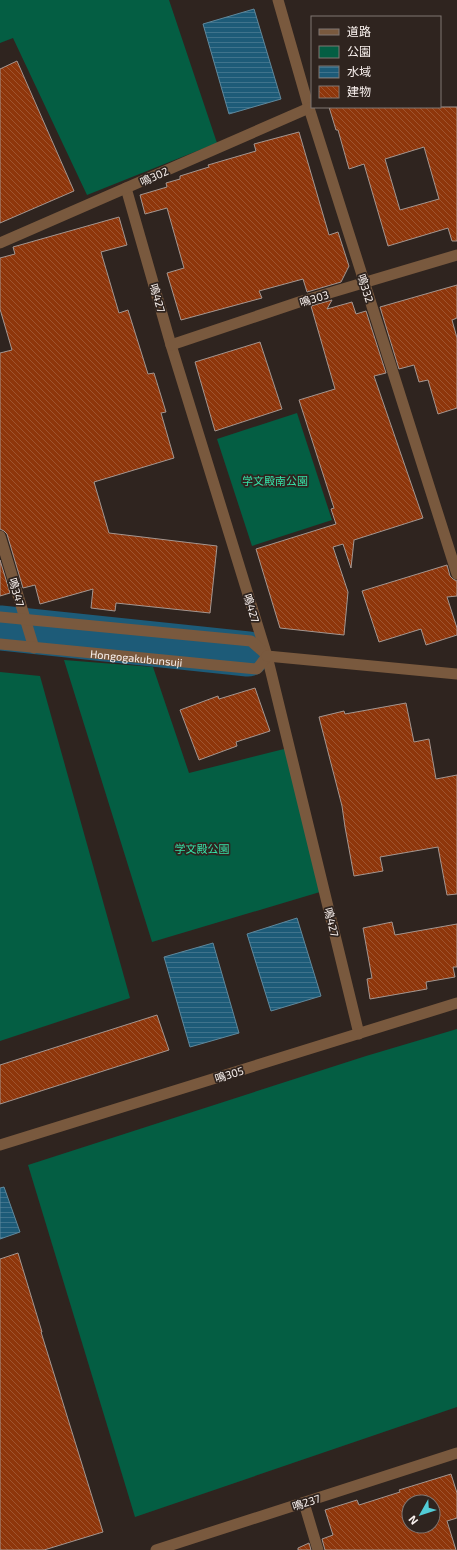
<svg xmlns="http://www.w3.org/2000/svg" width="457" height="1550" font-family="'Exo 2','Noto Sans JP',sans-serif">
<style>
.park{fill:#045e43}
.water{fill:url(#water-rules);stroke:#5f889c}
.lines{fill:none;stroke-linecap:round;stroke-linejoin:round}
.river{stroke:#1d5b78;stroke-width:45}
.building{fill:url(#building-back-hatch);stroke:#a49690;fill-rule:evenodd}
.minor{stroke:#79593e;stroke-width:11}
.tertiary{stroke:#79593e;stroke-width:11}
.labels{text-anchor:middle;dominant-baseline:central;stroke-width:3.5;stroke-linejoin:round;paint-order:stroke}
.street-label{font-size:11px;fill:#faf2ef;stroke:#2f241f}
.park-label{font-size:11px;fill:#35e1a7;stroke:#2f241f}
</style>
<defs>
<pattern id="water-rules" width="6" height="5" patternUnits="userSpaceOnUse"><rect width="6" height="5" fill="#1d5b78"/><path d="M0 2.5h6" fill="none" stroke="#3f738c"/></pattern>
<pattern id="building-back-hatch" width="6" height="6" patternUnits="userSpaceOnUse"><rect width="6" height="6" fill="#8e360b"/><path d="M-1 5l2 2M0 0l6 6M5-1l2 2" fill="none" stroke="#9f542f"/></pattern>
</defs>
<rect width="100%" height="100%" fill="#2f241f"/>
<g class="park">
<path d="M0,0H169L217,143L87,195L13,38L0,43Z"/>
<path d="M297,413L332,520L252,546L217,439Z"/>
<path d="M64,660L153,667L189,773L288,748L320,892L152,942Z"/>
<path d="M0,672L40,676L130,998L0,1041Z"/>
<path d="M457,1029V1407L135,1517L28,1165L366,1056Z"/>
</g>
<g class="water">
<path d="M254,9L281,99L229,114L203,24Z"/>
<path d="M297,918L321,996L271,1011L247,934Z"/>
<path d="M213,943L239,1033L190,1047L164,957Z"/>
<path d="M4,1187L20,1232L0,1239V1188Z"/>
</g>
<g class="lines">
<path class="river" d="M0,628L248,654"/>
</g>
<g class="building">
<path d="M17,61L74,191L0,223V69Z"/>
<path d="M329,107H457V241H452L448,228L388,246L364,164L349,169L338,130H336ZM424,147L439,199L400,210L385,159Z"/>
<path d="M299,132L329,235L338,232L349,266L341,282L307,292L303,279L259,291L262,298L181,320L167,273L184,268L167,208L145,214L140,195L167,187L166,183L180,179V176L209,167L208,165L256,151L254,144Z"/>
<path d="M119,217L127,245L101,252L119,313L128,310L148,374L154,373L166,412L161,413L174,458L94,482L109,533L217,546L210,613L116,603L115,611L91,608L93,589L40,604L35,585L23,588L7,534L4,531L0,529V353L12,350L0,309V258L15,254L13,247Z"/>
<path d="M457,285V318L452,320L457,338V408L438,414L428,380L419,382L414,365L399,369L380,307Z"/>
<path d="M332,300L327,309L352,302L356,314L366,311L386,373L374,376L423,518L354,540L351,568L343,544L333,547L348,592L344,635L280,628L256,549L336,524L331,509L334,508L299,400L335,389L311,306Z"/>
<path d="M260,342L282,409L215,431L195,362Z"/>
<path d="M0,560L10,593L0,596Z"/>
<path d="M447,565L450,576L453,579L457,581V596L447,597L457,628V635L426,645L421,629L379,642L362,591Z"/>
<path d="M255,688L270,731L236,742L237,746L199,760L180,710L218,696L219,699Z"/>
<path d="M406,703L414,742L429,739L436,779L457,775V894L447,895L438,847L380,857L383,871L354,876L345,827L342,806L319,717L344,711L345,714Z"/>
<path d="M392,922L395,935L457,924V967H453L455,977L426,982L427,989L370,999L367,979L372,978L363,928Z"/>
<path d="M157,1015L169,1050L0,1104V1065Z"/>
<path d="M18,1253L42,1332H41L103,1532L44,1550H0V1259Z"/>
<path d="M451,1474L457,1493V1518L447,1521L456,1550H325L322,1539L333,1535L325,1510L357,1500L359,1505L400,1492L399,1490ZM409,1502H433V1526H409Z"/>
<path d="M309,1543L311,1550H298V1548Z"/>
</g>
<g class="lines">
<g class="minor">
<path d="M278,0L309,108L457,574"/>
<path d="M126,188L171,345L267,656L359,1034"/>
<path d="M0,243L309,108"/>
<path d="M171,345L299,302L457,255"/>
<path d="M0,536L34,648"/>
<path d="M0,617L251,641L267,655"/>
<path id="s1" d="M0,644L257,669L267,656"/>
<path d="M0,1145L457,1003"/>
<path d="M304,1503L318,1550"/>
<path d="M156,1550L457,1453"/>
</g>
<path class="tertiary" d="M267,656L457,674"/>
</g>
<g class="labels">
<g class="street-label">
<text transform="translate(154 176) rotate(-24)">鳴302</text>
<text transform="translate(366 288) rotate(72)">鳴332</text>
<text transform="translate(158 298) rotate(74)">鳴427</text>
<text transform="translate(314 298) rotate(-17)">鳴303</text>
<text transform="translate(17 592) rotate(73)">鳴347</text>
<text transform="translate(252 608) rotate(73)">鳴427</text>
<text stroke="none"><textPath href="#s1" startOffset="137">Hongogakubunsuji</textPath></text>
<text transform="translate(332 922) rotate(76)">鳴427</text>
<text transform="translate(229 1074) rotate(-17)">鳴305</text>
<text transform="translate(306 1502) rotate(-18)">鳴237</text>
</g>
<g class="park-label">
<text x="275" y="480">学文殿南公園</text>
<text x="202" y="848">学文殿公園</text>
</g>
</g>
<rect x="311" y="16" width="130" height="92" fill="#2f241f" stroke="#807672"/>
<rect x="319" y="29" width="20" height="6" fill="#79593e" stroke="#807672"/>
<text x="347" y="36" font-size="12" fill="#faf2ef">道路</text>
<rect x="319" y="46" width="20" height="12" fill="#045e43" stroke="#807672"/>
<text x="347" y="56" font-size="12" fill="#faf2ef">公園</text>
<rect x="319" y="66" width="20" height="12" fill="url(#water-rules)" stroke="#807672"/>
<text x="347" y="76" font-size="12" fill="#faf2ef">水域</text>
<rect x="319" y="86" width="20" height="12" fill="url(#building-back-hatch)" stroke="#807672"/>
<text x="347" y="96" font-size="12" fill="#faf2ef">建物</text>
<g transform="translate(421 1514) rotate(231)"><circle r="19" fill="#2f241f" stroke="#807672"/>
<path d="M0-3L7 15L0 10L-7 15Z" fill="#52ccd6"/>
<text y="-6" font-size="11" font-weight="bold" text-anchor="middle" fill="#faf2ef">N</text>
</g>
</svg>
